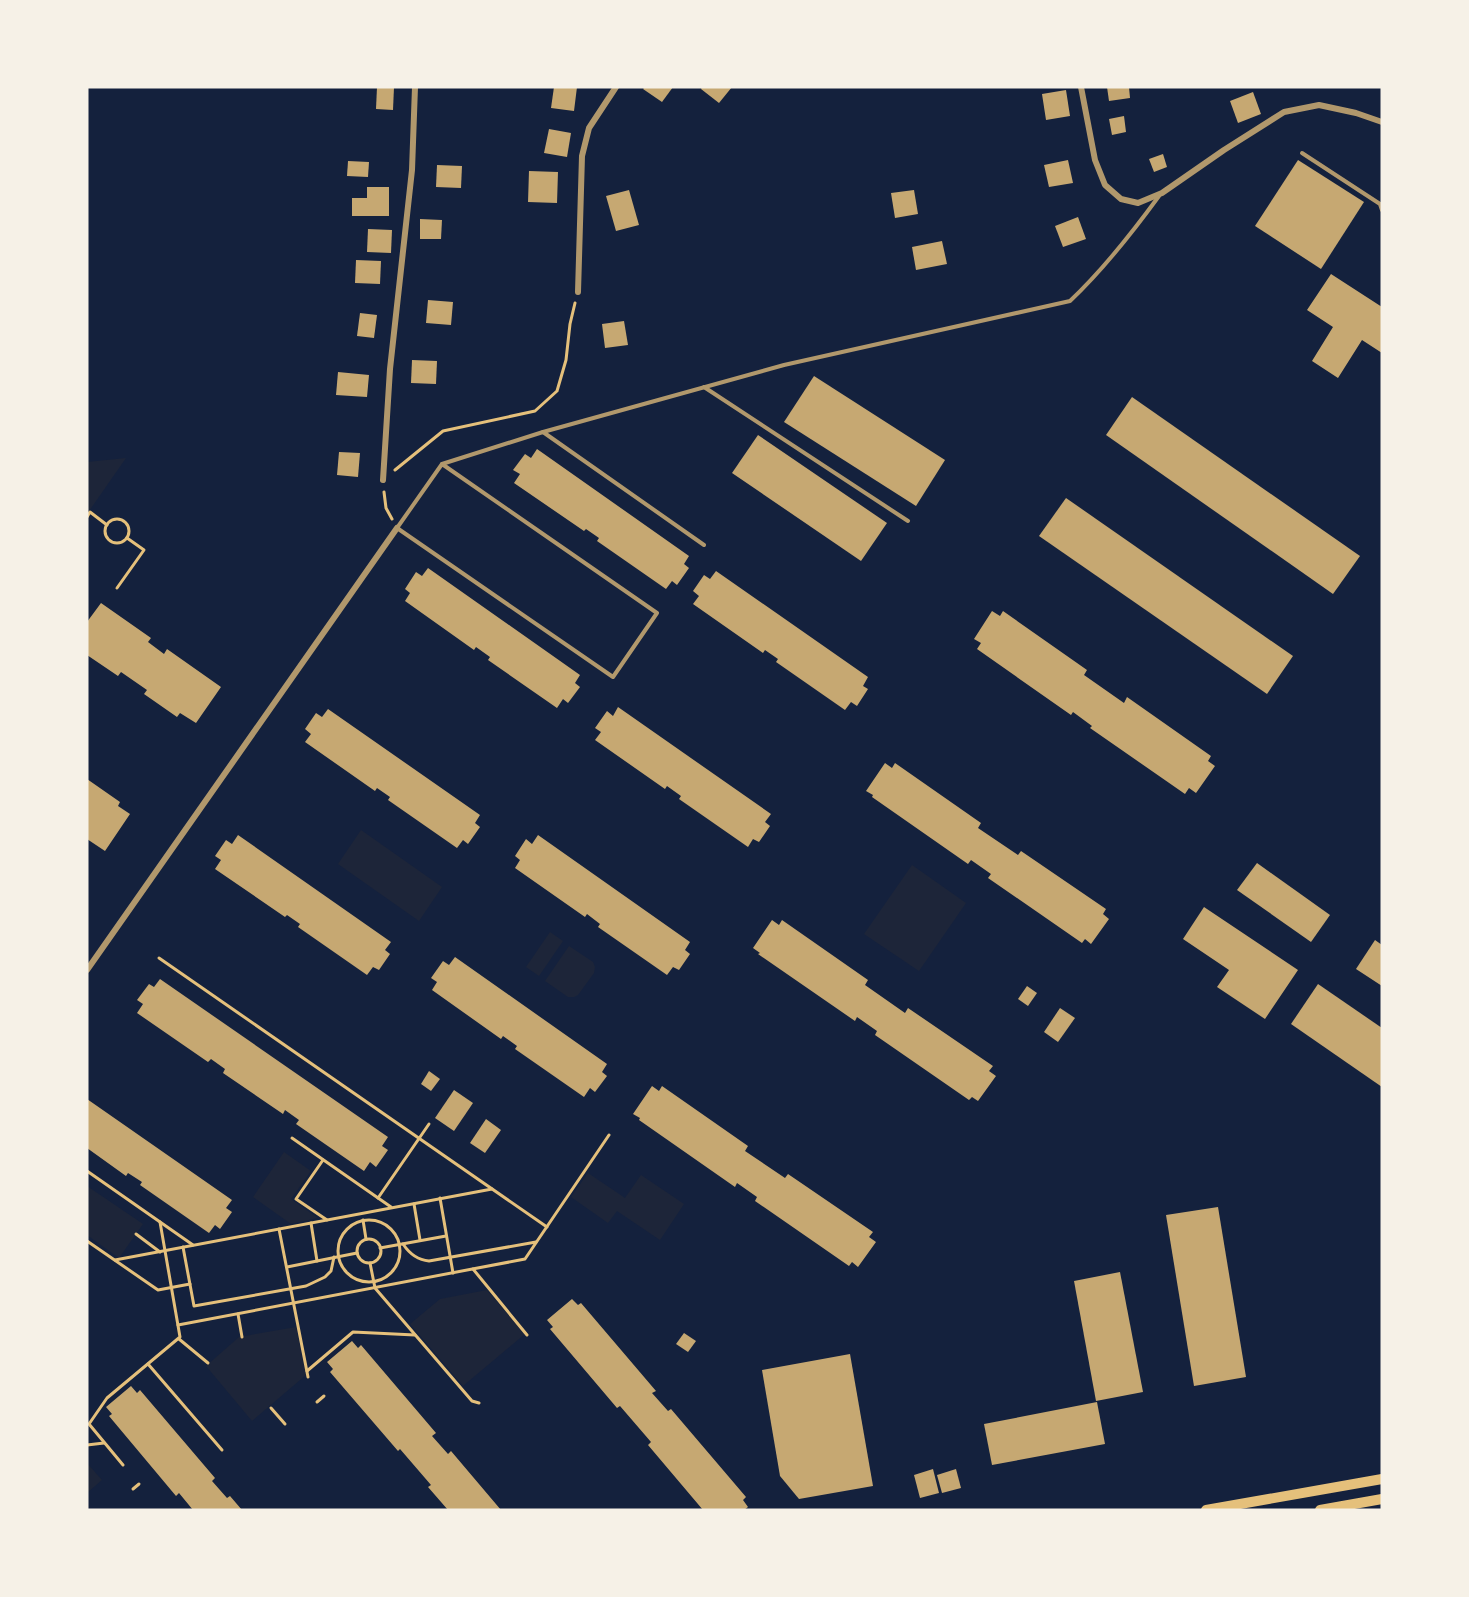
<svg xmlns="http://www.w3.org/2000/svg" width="1469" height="1597" font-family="'IBM Plex Serif',serif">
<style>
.green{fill:#1d2539}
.building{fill:#c6a872}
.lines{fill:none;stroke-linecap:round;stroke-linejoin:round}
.path{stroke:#e5c07b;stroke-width:3}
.service{stroke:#b1986c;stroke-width:4}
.minor{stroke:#b1986c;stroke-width:6}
.primary{stroke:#e5c07b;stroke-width:10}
</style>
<rect width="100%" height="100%" fill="#14213d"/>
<g class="green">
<path d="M126,458L87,514V462Z"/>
<path d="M361,830L442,887L419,921L338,864Z"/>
<path d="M912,865L966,903L919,971L864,934Z"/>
<path d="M550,932L563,941L539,976L526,967Z"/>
<path d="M569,946L593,962L595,967L594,973L578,995L574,997H568L545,981Z"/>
<path d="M284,1152L311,1171L291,1199L318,1218L291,1224L253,1197Z"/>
<path d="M588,1173L625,1198L641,1175L684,1204L660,1240L617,1211L608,1223L571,1197Z"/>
<path d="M87,1186L143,1224L119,1258L87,1235Z"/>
<path d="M487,1290L525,1334L463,1386L410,1324L440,1299Z"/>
<path d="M296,1327L306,1375L252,1421L206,1366L239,1337Z"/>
<path d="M87,1463L102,1480L87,1493Z"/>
</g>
<g class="building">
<path d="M377,87H394L393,110L376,109Z"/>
<path d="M554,87H577L574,111L551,108Z"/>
<path d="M645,87H673L662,102L643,89Z"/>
<path d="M702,87H732L719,103L701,89Z"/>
<path d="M1107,87H1129L1130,98L1109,101Z"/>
<path d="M1066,90L1070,116L1046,120L1042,94Z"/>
<path d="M1253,92L1261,114L1238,123L1230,101Z"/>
<path d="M1124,116L1126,132L1112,135L1109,119Z"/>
<path d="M549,129L571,133L567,157L544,153Z"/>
<path d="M1163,154L1167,167L1154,172L1149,159Z"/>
<path d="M1068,160L1073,183L1049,187L1044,165Z"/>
<path d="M1298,160L1364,202L1321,269L1255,226Z"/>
<path d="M348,161L369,162L368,177L347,176Z"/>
<path d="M437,165L462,166L461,188L436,187Z"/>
<path d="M529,171L558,172L557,203L528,202Z"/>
<path d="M367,187H389V216H352V198H367Z"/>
<path d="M629,190L639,225L616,231L606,196Z"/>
<path d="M914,190L918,214L895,218L891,193Z"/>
<path d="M1078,217L1086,239L1063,247L1055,226Z"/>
<path d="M420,219L442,220L441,239H420Z"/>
<path d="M368,229L392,230L391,253L367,252Z"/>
<path d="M942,241L947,264L916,270L912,247Z"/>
<path d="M356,260L381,261L380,284L355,283Z"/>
<path d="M1331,274L1382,307V353L1362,340L1338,378L1312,361L1333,327L1307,310Z"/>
<path d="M428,300L453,302L451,325L426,323Z"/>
<path d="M360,313L377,315L374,338L357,336Z"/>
<path d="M624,321L628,345L605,348L602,324Z"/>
<path d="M412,360L437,361L436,384L411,383Z"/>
<path d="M338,372L369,375L367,397L336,395Z"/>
<path d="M814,376L945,460L916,506L784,422Z"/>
<path d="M1132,397L1360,556L1333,594L1106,435Z"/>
<path d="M758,435L887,523L861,561L732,473Z"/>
<path d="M537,449L689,556L684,564L689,568L677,585L672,581L666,589L597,541L599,538L586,529L584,531L514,483L520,474L513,470L525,454L531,458Z"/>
<path d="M339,452L360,453L358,477L337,475Z"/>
<path d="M1066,498L1293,656L1267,694L1039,536Z"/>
<path d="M428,568L580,675L575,683L580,687L568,703L563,699L557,708L488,660L490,657L476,647L474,650L405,601L410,593L405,589L416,572L422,576Z"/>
<path d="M716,571L868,677L863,686L868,689L857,706L851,702L845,710L776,662L778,659L765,650L763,653L693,604L699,596L693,591L704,575L710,579Z"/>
<path d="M101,603L151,638L148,642L164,654L167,649L221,687L196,723L180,713L177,717L144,694L147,690L121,672L118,676L87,655L88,649L87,648V622Z"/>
<path d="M992,611L1000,616L1003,611L1087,670L1084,675L1124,703L1127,697L1211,756L1208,761L1215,766L1196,793L1189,788L1185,794L1090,728L1092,726L1073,712L1071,715L977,649L981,643L974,639Z"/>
<path d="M618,707L771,814L765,822L770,826L759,842L753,839L748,847L679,799L681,796L667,786L665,789L595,740L601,732L595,728L607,711L613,716Z"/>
<path d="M328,709L480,815L475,823L480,827L468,844L463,840L457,848L388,800L390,797L377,788L375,791L305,742L311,734L305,729L316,713L322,717Z"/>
<path d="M885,763L892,768L895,763L981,823L978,828L1018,855L1021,851L1106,909L1103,914L1109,919L1091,944L1085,939L1082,943L988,878L991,874L971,860L968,864L872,797L873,795L866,791Z"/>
<path d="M87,779L120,802L118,806L130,814L105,851L87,839Z"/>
<path d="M238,835L391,942L385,950L390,954L379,970L373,967L367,975L298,927L300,924L287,915L285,917L215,869L221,860L215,856L226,840L232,844Z"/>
<path d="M538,835L690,942L685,950L690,954L679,970L673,967L667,975L598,927L600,924L587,914L585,917L515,868L520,860L515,856L526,839L532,844Z"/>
<path d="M1257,863L1330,915L1311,942L1237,890Z"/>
<path d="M1204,907L1298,970L1265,1019L1217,987L1229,970L1183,939Z"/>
<path d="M772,920L779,925L782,920L868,980L865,985L905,1013L908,1008L993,1066L989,1071L996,1076L978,1101L972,1097L969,1100L875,1035L877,1031L857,1017L855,1021L758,954L760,953L753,948Z"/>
<path d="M1375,940L1382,945V986L1356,969Z"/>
<path d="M455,957L607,1064L602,1072L607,1076L595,1092L590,1088L584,1097L515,1049L517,1046L503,1036L501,1039L432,990L437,982L431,978L443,961L449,965Z"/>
<path d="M160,979L388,1137L382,1146L388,1150L376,1167L370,1162L364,1171L296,1124L299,1120L285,1110L283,1114L223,1073L225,1069L211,1059L208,1062L137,1013L143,1004L137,1000L149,984L154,987Z"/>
<path d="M1318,984L1382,1028V1087L1291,1024Z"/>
<path d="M1027,986L1037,993L1028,1006L1018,999Z"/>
<path d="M1060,1008L1075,1018L1058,1042L1044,1032Z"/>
<path d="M429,1071L440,1079L431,1091L421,1084Z"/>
<path d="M652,1086L659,1091L662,1086L748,1146L745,1151L785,1178L788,1174L873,1232L869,1237L876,1242L858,1267L852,1262L849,1266L755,1201L757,1197L737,1183L735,1187L639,1120L640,1118L633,1114Z"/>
<path d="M454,1090L473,1103L454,1131L435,1118Z"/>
<path d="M87,1099L232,1200L226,1208L232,1212L220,1229L215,1225L209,1233L140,1185L142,1182L128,1173L126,1176L87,1148Z"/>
<path d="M486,1119L501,1130L485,1153L470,1143Z"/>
<path d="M1218,1207L1246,1377L1194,1386L1166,1215Z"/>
<path d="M1120,1272L1143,1392L1096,1401L1074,1281Z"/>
<path d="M572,1299L578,1305L581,1303L656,1391L652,1393L668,1411L671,1409L746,1497L743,1500L748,1507L744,1510H703L648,1445L651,1442L620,1406L617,1408L550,1329L553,1327L547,1320Z"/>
<path d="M684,1333L696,1341L688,1352L676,1344Z"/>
<path d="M352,1341L358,1348L361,1345L436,1433L432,1436L448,1454L451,1451L501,1510H448L428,1487L431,1485L400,1449L398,1451L330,1372L333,1369L327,1362Z"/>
<path d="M850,1354L873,1486L799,1499L780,1476L762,1370Z"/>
<path d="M131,1386L137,1393L140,1390L215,1478L212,1481L227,1498L230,1496L242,1510H193L179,1493L176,1496L109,1416L112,1414L106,1407Z"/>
<path d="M1097,1402L1105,1444L992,1465L984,1424Z"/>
<path d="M933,1469L939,1493L920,1498L914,1475Z"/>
<path d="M956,1469L961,1488L942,1493L937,1475Z"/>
</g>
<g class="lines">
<g class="path">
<path d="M395,470L443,431L535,411L557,391L566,360L570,324L575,303"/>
<path d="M384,492L386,508L392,519"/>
<path d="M87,517L90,512L107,525"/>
<circle cx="117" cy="531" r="12"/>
<path d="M117,588L144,550L127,538"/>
<path d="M159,958L547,1227"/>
<path d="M292,1138L391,1207"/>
<path d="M323,1160L296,1199L327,1220"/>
<path d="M87,1171L193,1245"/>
<path d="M378,1198L429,1124"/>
<path d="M440,1198L453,1273"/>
<path d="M414,1204L420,1240"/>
<circle cx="369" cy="1251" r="31"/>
<path d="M363,1220L366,1239"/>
<path d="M311,1223L317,1261"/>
<path d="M279,1229L308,1377"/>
<path d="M136,1234L160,1252"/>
<circle cx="369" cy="1251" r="12"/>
<path d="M87,1241L158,1290L190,1284"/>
<path d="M403,1244C409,1253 417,1260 429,1261L536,1242"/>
<path d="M183,1247L194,1306L306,1286L325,1277L331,1271L334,1257"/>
<path d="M380,1248L446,1236"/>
<path d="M115,1260L492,1189"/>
<path d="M370,1263L375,1288L472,1401L479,1403"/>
<path d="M287,1267L357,1253"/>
<path d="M473,1269L527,1335"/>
<path d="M238,1314L242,1337"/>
<path d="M178,1325L525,1259L609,1135"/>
<path d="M179,1339L208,1363"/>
<path d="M148,1364L222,1450"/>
<path d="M307,1371L353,1332L415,1335"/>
<path d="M317,1402L324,1396"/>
<path d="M271,1408L285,1424"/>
<path d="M87,1445L104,1443"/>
<path d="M123,1465L89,1424L107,1398L180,1337L160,1222"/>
<path d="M133,1489L139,1484"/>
</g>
<g class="service">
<path d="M1302,153L1380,204L1382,210"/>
<path d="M704,387L908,521"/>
<path d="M543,432L784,365L1070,301C1104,269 1132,233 1159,196"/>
<path d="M442,464L657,613L613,677L397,528Z"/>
<path d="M442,464L543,432L704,545"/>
</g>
<g class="minor">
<path d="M1081,87L1095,160L1105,185L1121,199L1138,203L1162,193L1224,150L1284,112L1319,105L1356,113L1382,122"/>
<path d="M578,292L582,156L589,128L616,87"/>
<path d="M383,480L390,369L412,170L415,87"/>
<path d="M87,970L397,528"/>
</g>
<g class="primary">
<path d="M1206,1510L1382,1479"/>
<path d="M1320,1510L1382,1499"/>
</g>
</g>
<rect width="1469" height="1597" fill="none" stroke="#f6f1e7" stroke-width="177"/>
</svg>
